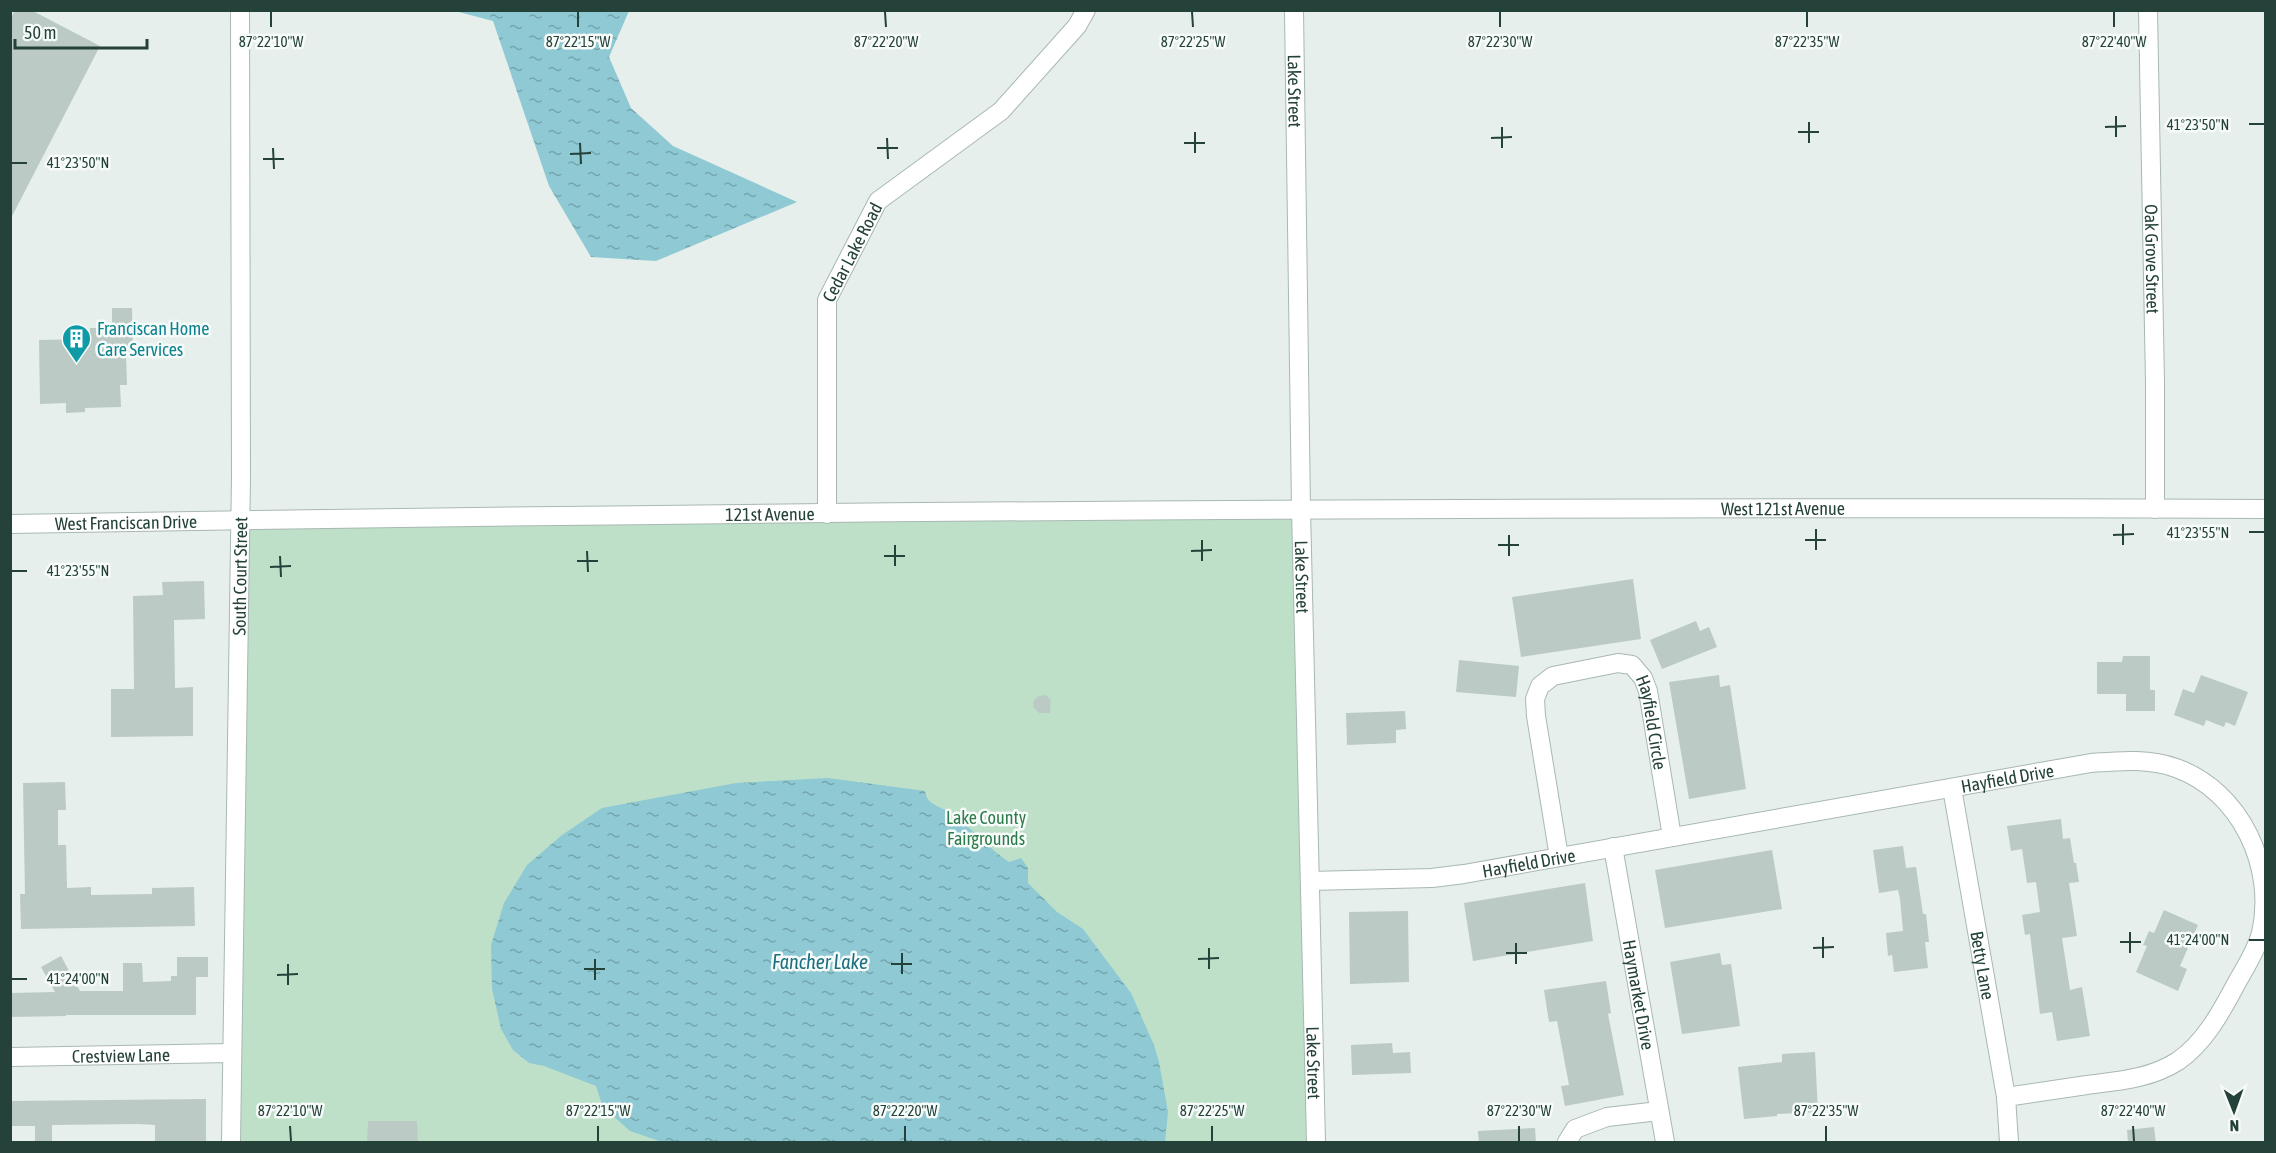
<svg xmlns="http://www.w3.org/2000/svg" width="2276" height="1153" font-family="'Asap Condensed',sans-serif">
<style>
.green{fill:#bfe0c8}
.water{fill:url(#water-ripples)}
.building{fill:#bbcac4}
.lines{fill:none;stroke-linecap:round;stroke-linejoin:round}
.minor-casing{stroke:#a8b8b2;stroke-width:20}
.minor{stroke:#fff;stroke-width:18}
.ticks{fill:none;stroke:#24423a;stroke-width:2}
.labels{text-anchor:middle;dominant-baseline:central;stroke-width:5;stroke-linejoin:round;paint-order:stroke}
.street-label{font-size:18px;fill:#24423a;stroke:#f7fbf9}
.culture-label{font-size:18px;fill:#0d838f;stroke:#f7fbf9;text-anchor:start}
.park-label{font-size:18px;fill:#2d7a4b;stroke:#f7fbf9}
.water-label{font-size:20px;font-style:italic;fill:#1c6f80;stroke:#f7fbf9}
.ticks-label{font-size:15px;text-anchor:middle;fill:#24423a;stroke:#f7fbf9;stroke-width:5;stroke-linejoin:round;paint-order:stroke}
</style>
<defs>
<pattern id="water-ripples" width="26" height="14" patternUnits="userSpaceOnUse" patternTransform="scale(1.5)"><rect width="26" height="14" fill="#8ec9d4"/><path d="M2 4q2-2 4 0t4 0M15 11q2-2 4 0t4 0" fill="none" stroke="#74a5ad"/></pattern>
</defs>
<rect width="100%" height="100%" fill="#e6efeb"/>
<path class="green" d="M1301,509L1315,1142H231L237,514Z"/>
<g class="water">
<path d="M455,11H629L609,57L631,108L673,146L797,202L656,261L591,257L549,186L493,21Z"/>
<path d="M828,778L925,791C926,801 933,804 941,808C967,821 985,846 1009,862L1021,858L1028,868V883L1057,912L1083,929L1131,993L1154,1045L1159,1062L1168,1112L1165,1142H662L630,1131L603,1107L596,1086L544,1066L529,1063L513,1050L501,1029L492,989L491,945L504,903L527,865L562,835L602,808L736,783Z"/>
</g>
<g class="building">
<path d="M15,10H31L100,46L10,220V20Z"/>
<path d="M112,308H132L133,356H126L127,385H120L121,407L85,408V412L66,413V403L40,404L39,340L90,339V328H96V323H112Z"/>
<path d="M1633,579L1641,639L1521,657L1512,597Z"/>
<path d="M204,581L205,619L174,620L175,688L193,687V736L111,737V689H134L133,596L163,595L162,582Z"/>
<path d="M1696,621L1700,631L1709,627L1717,647L1662,669L1650,640Z"/>
<path d="M2123,656H2150V690H2155V711H2126V694H2097V662H2122Z"/>
<path d="M1459,660L1519,666L1516,697L1456,692Z"/>
<path d="M1719,675L1720,687L1730,685L1746,789L1689,799L1669,682Z"/>
<path d="M2201,675L2248,692L2235,726L2226,722L2224,727L2206,720L2204,726L2174,715L2183,689L2194,693Z"/>
<path d="M1046,695L1051,700L1050,713H1039L1033,707L1034,700L1039,696Z"/>
<path d="M1405,711L1406,729L1396,730V743L1347,745L1346,713Z"/>
<path d="M65,782L66,810H58V845H66L67,888L91,887V895L152,894V888L194,887L195,926L21,929L20,894H25L23,783Z"/>
<path d="M2061,819L2063,839L2070,838L2074,863H2076L2079,882L2069,883L2077,936L2062,938L2070,990L2082,987L2090,1036L2057,1041L2052,1012L2040,1014L2030,934L2025,935L2022,915L2040,912L2036,882L2027,883L2022,849L2011,851L2007,826Z"/>
<path d="M1903,846L1906,868L1916,867L1923,914H1926L1929,942H1925L1928,968L1894,972L1892,955L1888,956L1886,933L1903,931L1900,899L1898,890L1879,893L1873,850Z"/>
<path d="M1772,850L1782,909L1665,928L1655,870Z"/>
<path d="M1585,883L1593,941L1473,961L1464,903Z"/>
<path d="M2164,910L2198,925L2180,966L2187,969L2178,991L2136,972L2147,946L2143,945L2149,931L2154,933Z"/>
<path d="M1408,911L1409,982L1350,984L1349,912Z"/>
<path d="M1720,953L1722,965L1731,964L1740,1026L1682,1034L1670,962Z"/>
<path d="M61,956L80,991H123V963H142L143,982L171,981V976H177V957H208V977H196V1015H66V1016L10,1017V993L55,992L41,967Z"/>
<path d="M1606,981L1611,1013L1608,1014L1624,1095L1565,1106L1561,1086L1569,1085L1557,1021L1549,1022L1544,990Z"/>
<path d="M1392,1043L1393,1053L1410,1052L1411,1073L1352,1075L1351,1045Z"/>
<path d="M1815,1052L1818,1112L1777,1114V1116L1744,1119L1738,1067L1782,1062V1054Z"/>
<path d="M206,1099V1143H155V1125L138,1124L52,1125V1143H35V1126H10V1101Z"/>
<path d="M368,1121H417L418,1143H367Z"/>
<path d="M2154,1127L2156,1143H2128L2127,1130Z"/>
<path d="M1535,1128L1536,1143H1479L1478,1131Z"/>
</g>
<g class="lines">
<defs>
<g id="minor">
<path id="s1" d="M1294,10L1301,509L1316,1142"/>
<path id="s2" d="M2148,10L2155,383V509"/>
<path id="s3" d="M827,514V300L878,201L1001,111L1077,26L1086,10"/>
<path id="s4" d="M10,524C762,511 1514,506 2266,509"/>
<path id="s5" d="M1952,788L2006,1097L2009,1142"/>
<path id="s6" d="M1613,847L1665,1142"/>
<path id="s7" d="M1559,857L1536,716L1535,699L1540,686L1553,676L1618,663L1632,665L1643,678L1648,691L1672,837"/>
<path id="s8" d="M1310,881L1432,878L1464,874L2091,763C2119,761 2148,758 2176,768C2241,791 2276,868 2261,933C2256,952 2244,969 2235,986C2220,1014 2204,1043 2178,1061C2150,1079 2118,1081 2087,1085C2060,1089 2033,1093 2006,1097"/>
<path id="s9" d="M10,1057L231,1053"/>
<path id="s10" d="M231,1142L241,477L240,10"/>
<path d="M1567,1142L1575,1129L1607,1117L1659,1111"/>
</g>
</defs>
<use href="#minor" class="minor-casing"/>
<use href="#minor" class="minor"/>
</g>
<path class="ticks" d="M271,12V27M578,12V27M885,12L886,27M1192,12L1193,27M1500,12V27M1807,12V27M2114,12V27M2116,116V137M1809,122V143M2249,124H2264M1502,127V148M2105,127L2126,126M1195,132V153M1798,132H1819M887,138L888,159M1491,138L1512,137M580,143L581,164M1184,143H1205M273,148L274,169M877,148H898M570,154L591,153M263,159H284M12,163H27M2123,524V545M1816,529V550M2249,532H2264M1509,535V556M2113,535L2134,534M1202,540V561M1805,540H1826M895,545V566M1498,545H1519M587,551L588,572M1191,551L1212,550M280,556L281,577M884,556H905M577,561H598M270,567L291,566M12,571H27M2130,932V953M1823,937V958M2249,940H2264M2120,942H2141M1516,943V964M1209,948V969M1813,948L1834,947M902,953V974M1506,953H1527M595,959V980M1198,959L1219,958M288,964V985M891,964H912M584,969H605M277,975L298,974M12,979H27M290,1126L291,1141M598,1126V1141M905,1126V1141M1212,1126V1141M1519,1126V1141M1826,1126V1141M2133,1126L2134,1141"/>
<defs>
<symbol id="building-pin" viewBox="-11 -11 22 30"><path d="M0 17L-7.5 6A9.5 9.5 0 1 1 7.5 6Z" fill="#0f9aa8" stroke="#f7fbf9"/><path d="M-4-6H4V6H1V3H-1V6H-4ZM-2.5-4.3h1.7v1.8h-1.7ZM.8-4.3h1.7v1.8H.8ZM-2.5-1h1.7V.8h-1.7ZM.8-1h1.7V.8H.8Z" fill="#fff"/></symbol>
</defs>
<g fill-rule="evenodd">
<use href="#building-pin" x="60" y="322" width="33" height="45"/>
</g>
<g class="labels">
<g class="street-label">
<text stroke="none"><textPath href="#s1" startOffset="81">Lake Street</textPath></text>
<text stroke="none"><textPath href="#s3" startOffset="268">Cedar Lake Road</textPath></text>
<text stroke="none"><textPath href="#s2" startOffset="249">Oak Grove Street</textPath></text>
<text stroke="none"><textPath href="#s4" startOffset="1773">West 121st Avenue</textPath></text>
<text stroke="none"><textPath href="#s4" startOffset="760">121st Avenue</textPath></text>
<text stroke="none"><textPath href="#s4" startOffset="116">West Franciscan Drive</textPath></text>
<text stroke="none"><textPath href="#s10" startOffset="566">South Court Street</textPath></text>
<text stroke="none"><textPath href="#s1" startOffset="567">Lake Street</textPath></text>
<text stroke="none"><textPath href="#s7" startOffset="333">Hayfield Circle</textPath></text>
<text stroke="none"><textPath href="#s8" startOffset="706">Hayfield Drive</textPath></text>
<text stroke="none"><textPath href="#s8" startOffset="220">Hayfield Drive</textPath></text>
<text stroke="none"><textPath href="#s5" startOffset="180">Betty Lane</textPath></text>
<text stroke="none"><textPath href="#s6" startOffset="150">Haymarket Drive</textPath></text>
<text stroke="none"><textPath href="#s9" startOffset="111">Crestview Lane</textPath></text>
<text stroke="none"><textPath href="#s1" startOffset="1053">Lake Street</textPath></text>
</g>
<g class="culture-label">
<text x="97" y="328">Franciscan Home<tspan x="97" dy="21">Care Services</tspan></text>
</g>
<g class="park-label">
<text x="986" y="817">Lake County<tspan x="986" dy="21">Fairgrounds</tspan></text>
</g>
<g class="water-label">
<text x="820" y="961">Fancher Lake</text>
</g>
</g>
<g class="ticks-label">
<text x="271" y="47">87°22'10"W</text>
<text x="578" y="47">87°22'15"W</text>
<text x="886" y="47">87°22'20"W</text>
<text x="1193" y="47">87°22'25"W</text>
<text x="1500" y="47">87°22'30"W</text>
<text x="1807" y="47">87°22'35"W</text>
<text x="2114" y="47">87°22'40"W</text>
<text x="2198" y="130">41°23'50"N</text>
<text x="78" y="168">41°23'50"N</text>
<text x="2198" y="538">41°23'55"N</text>
<text x="78" y="576">41°23'55"N</text>
<text x="2198" y="945">41°24'00"N</text>
<text x="78" y="984">41°24'00"N</text>
<text x="290" y="1116">87°22'10"W</text>
<text x="598" y="1116">87°22'15"W</text>
<text x="905" y="1116">87°22'20"W</text>
<text x="1212" y="1116">87°22'25"W</text>
<text x="1519" y="1116">87°22'30"W</text>
<text x="1826" y="1116">87°22'35"W</text>
<text x="2133" y="1116">87°22'40"W</text>
</g>
<rect width="2276" height="1153" fill="none" stroke="#24423a" stroke-width="24"/>
<g transform="translate(2234 1111) rotate(179)" stroke="#f7fbf9" stroke-width="4.5" paint-order="stroke">
<path d="M0-4.5L10 22L0 15L-10 22Z" fill="#24423a"/>
<text y="-9" font-size="16" font-weight="bold" text-anchor="middle" fill="#24423a">N</text>
</g>
<path d="M15 39v9h132v-9" fill="none" stroke="#24423a" stroke-width="3"/>
<text x="24" y="39" font-size="18" fill="#24423a" stroke="#f7fbf9" stroke-width="4.5" paint-order="stroke">50 m</text>
</svg>
